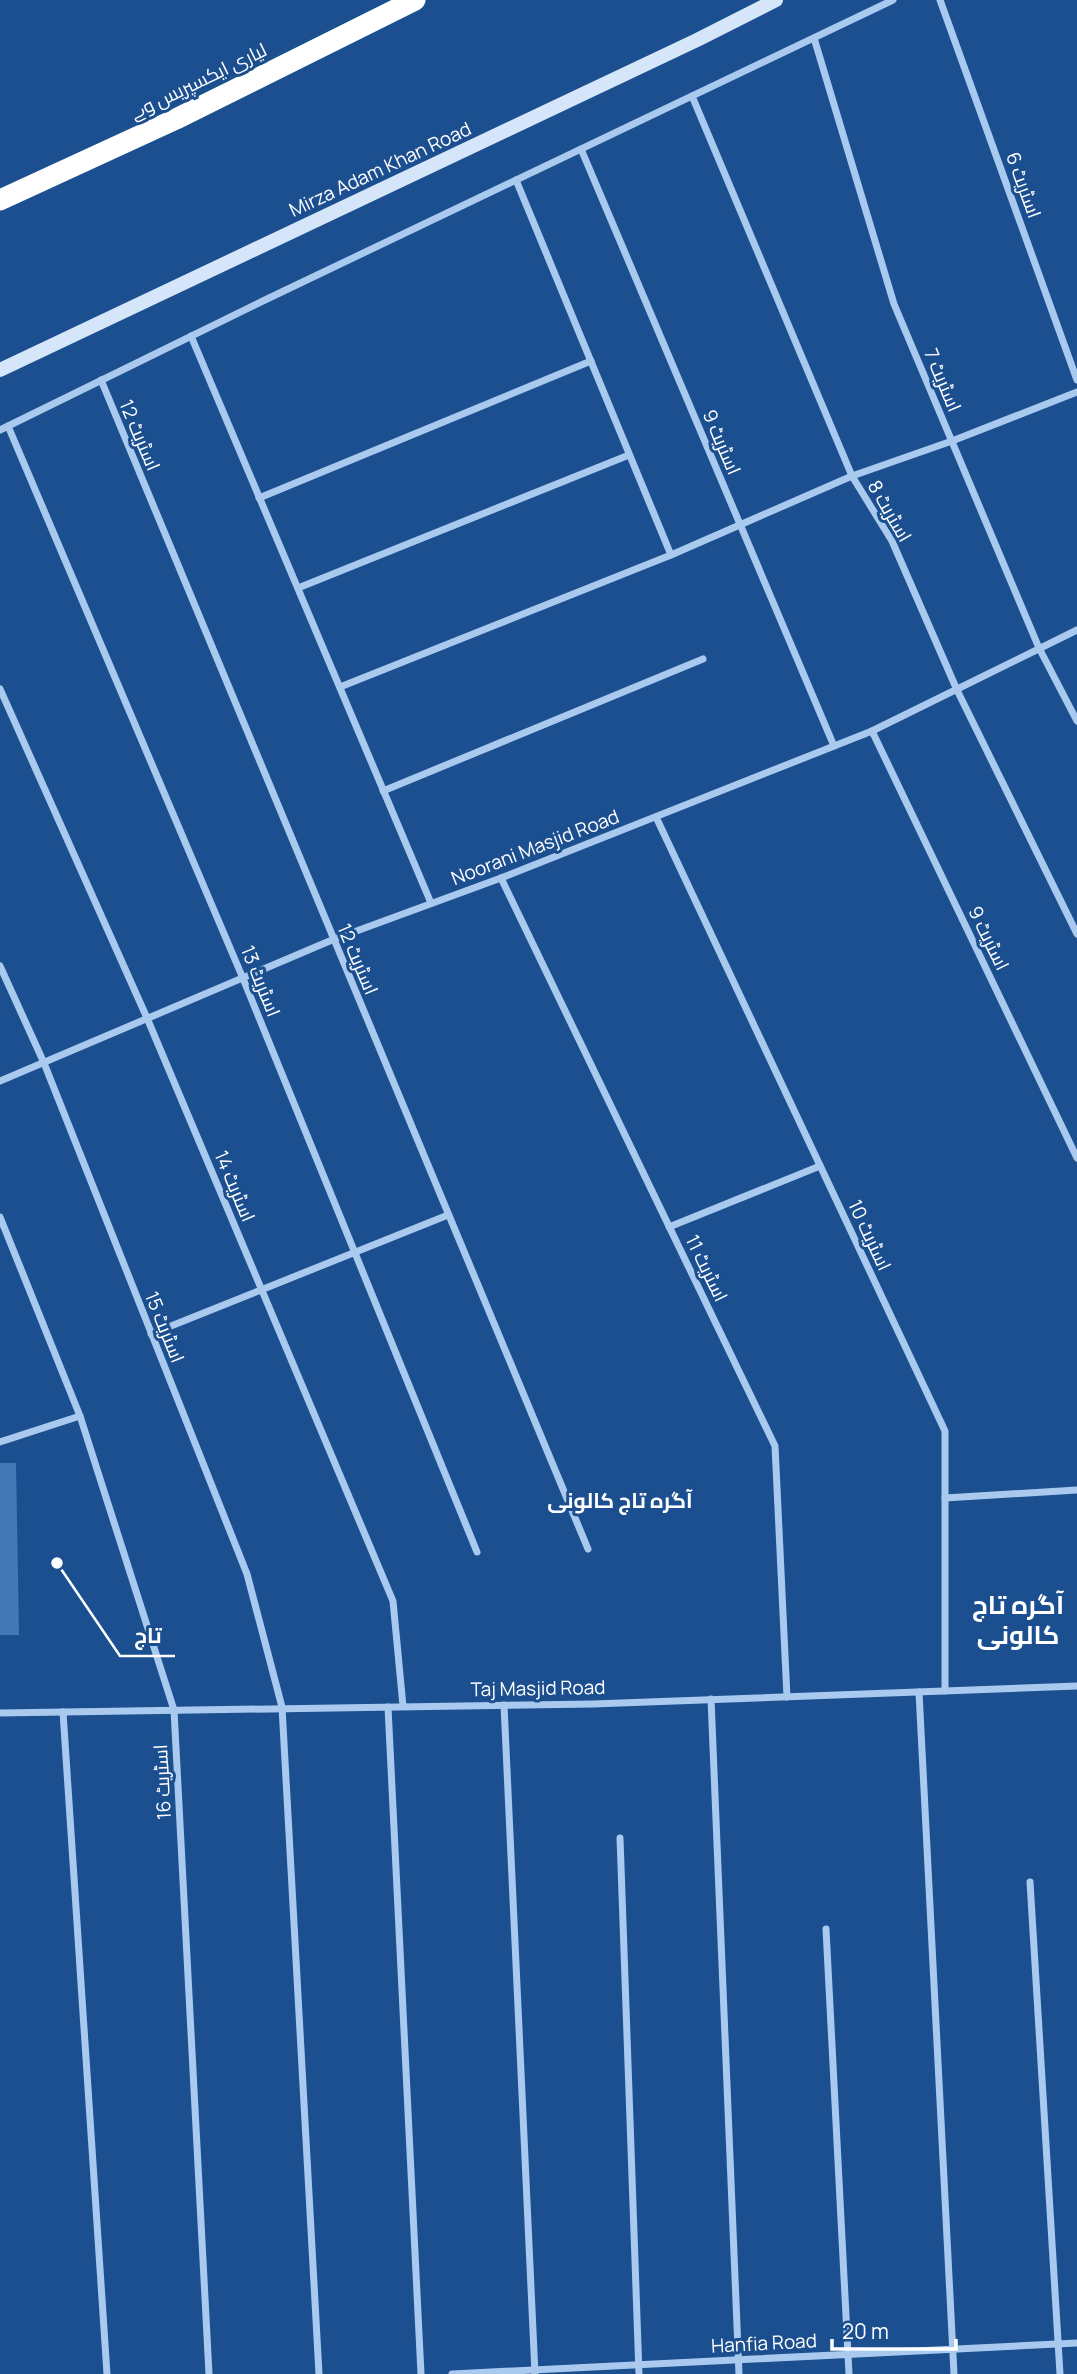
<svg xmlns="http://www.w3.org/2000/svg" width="1077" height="2374" font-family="Manrope,Cairo,sans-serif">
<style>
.building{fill:#4478b7}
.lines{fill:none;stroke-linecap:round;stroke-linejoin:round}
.minor{stroke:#a9c9ee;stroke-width:7}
.secondary{stroke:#d6e6fa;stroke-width:14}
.motorway{stroke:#fff;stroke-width:21}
.labels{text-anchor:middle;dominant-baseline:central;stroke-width:6;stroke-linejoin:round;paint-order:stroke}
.street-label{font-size:19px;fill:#fff;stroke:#1b4f8f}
.neighbourhood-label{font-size:21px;font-weight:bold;fill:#fff;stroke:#1b4f8f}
.district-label{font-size:26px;font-weight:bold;fill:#fff;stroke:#1b4f8f}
.leader{fill:none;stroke:#fff;stroke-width:2.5}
.callout-dot{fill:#fff;stroke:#1b4f8f;stroke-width:2.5}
.callout-label{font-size:21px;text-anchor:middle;font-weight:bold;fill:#fff;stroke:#1b4f8f;stroke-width:6;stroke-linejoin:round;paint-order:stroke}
</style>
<rect width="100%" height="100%" fill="#1b4f8f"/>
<path class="building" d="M0,1463H16L19,1635H0Z"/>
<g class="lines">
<g class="minor">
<path d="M940,0L1077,380"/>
<path d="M814,38L894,304L1039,648L1077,721"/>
<path d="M692,96L852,476L892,541L957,690L1077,934"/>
<path d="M581,149L834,746"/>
<path d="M191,336L431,903"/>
<path d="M101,380L588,1549"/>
<path d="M8,426L242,976L477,1552"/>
<path d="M0,430L267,299L893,0"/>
<path d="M259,498L591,361"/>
<path d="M671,555L852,476L952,441L1077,392"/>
<path d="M298,588L629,455"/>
<path d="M340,687L671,555L516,180"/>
<path d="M0,689L147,1018L393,1601L403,1706"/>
<path d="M872,731L1077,1158"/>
<path d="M383,791L703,659"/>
<path d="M656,817L945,1431V1691"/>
<path d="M501,878L775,1446L787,1697"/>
<path d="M0,966L44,1063L247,1574L282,1707L319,2374"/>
<path d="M0,1081L332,940L501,878L872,731L1077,630"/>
<path d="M0,1217L80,1416L174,1710L209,2374"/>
<path d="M669,1227L820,1166"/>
<path d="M151,1334L448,1215"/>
<path d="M0,1442L80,1416"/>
<path d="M945,1498L1077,1490"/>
<path d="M919,1692L954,2374"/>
<path d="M711,1699L739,2374"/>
<path d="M504,1705L535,2374"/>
<path d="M388,1707L421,2374"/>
<path d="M63,1712L107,2374"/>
<path d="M0,1713L593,1704L1077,1686"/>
<path d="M620,1838L639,2374"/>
<path d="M1030,1882L1060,2374"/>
<path d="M826,1929L849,2374"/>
<path d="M452,2374L1077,2343"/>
</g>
<path class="secondary" d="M0,370L697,40L776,0"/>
<path class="motorway" d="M0,200L176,119L415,0"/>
</g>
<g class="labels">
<g class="street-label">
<text transform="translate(198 81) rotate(-26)">لیاری ایکسپریس وے</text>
<text transform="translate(380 169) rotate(-25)">Mirza Adam Khan Road</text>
<text transform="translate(1024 185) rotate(70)">اسٹریٹ 6</text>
<text transform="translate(943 380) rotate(67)">اسٹریٹ 7</text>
<text transform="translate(140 435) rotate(67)">اسٹریٹ 12</text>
<text transform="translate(722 442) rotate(67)">اسٹریٹ 9</text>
<text transform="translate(890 511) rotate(60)">اسٹریٹ 8</text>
<text transform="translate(535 847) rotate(-21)">Noorani Masjid Road</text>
<text transform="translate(989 938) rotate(64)">اسٹریٹ 9</text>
<text transform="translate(358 959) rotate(67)">اسٹریٹ 12</text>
<text transform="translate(261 981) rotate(68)">اسٹریٹ 13</text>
<text transform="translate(235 1186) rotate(67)">اسٹریٹ 14</text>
<text transform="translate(870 1235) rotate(65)">اسٹریٹ 10</text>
<text transform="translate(707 1268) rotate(64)">اسٹریٹ 11</text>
<text transform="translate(165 1327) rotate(68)">اسٹریٹ 15</text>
<text transform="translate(538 1688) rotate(-1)">Taj Masjid Road</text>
<text transform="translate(162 1782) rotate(-93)">اسٹریٹ 16</text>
<text transform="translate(764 2343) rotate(-3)">Hanfia Road</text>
</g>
<g class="neighbourhood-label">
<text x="620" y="1500">آگرہ تاج کالونی</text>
</g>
<g class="district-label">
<text x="1018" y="1604">آگرہ تاج<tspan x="1018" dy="30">کالونی</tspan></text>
</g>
</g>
<path class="leader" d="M57 1563L120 1656H175"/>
<circle class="callout-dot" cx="57" cy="1563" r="7"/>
<g class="callout-label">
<text x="148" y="1643">تاج</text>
</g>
<path d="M832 2339v10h124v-10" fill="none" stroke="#ffffff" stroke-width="3.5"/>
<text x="842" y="2339" font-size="21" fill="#ffffff" stroke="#1b4f8f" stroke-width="5" paint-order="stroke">20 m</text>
</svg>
